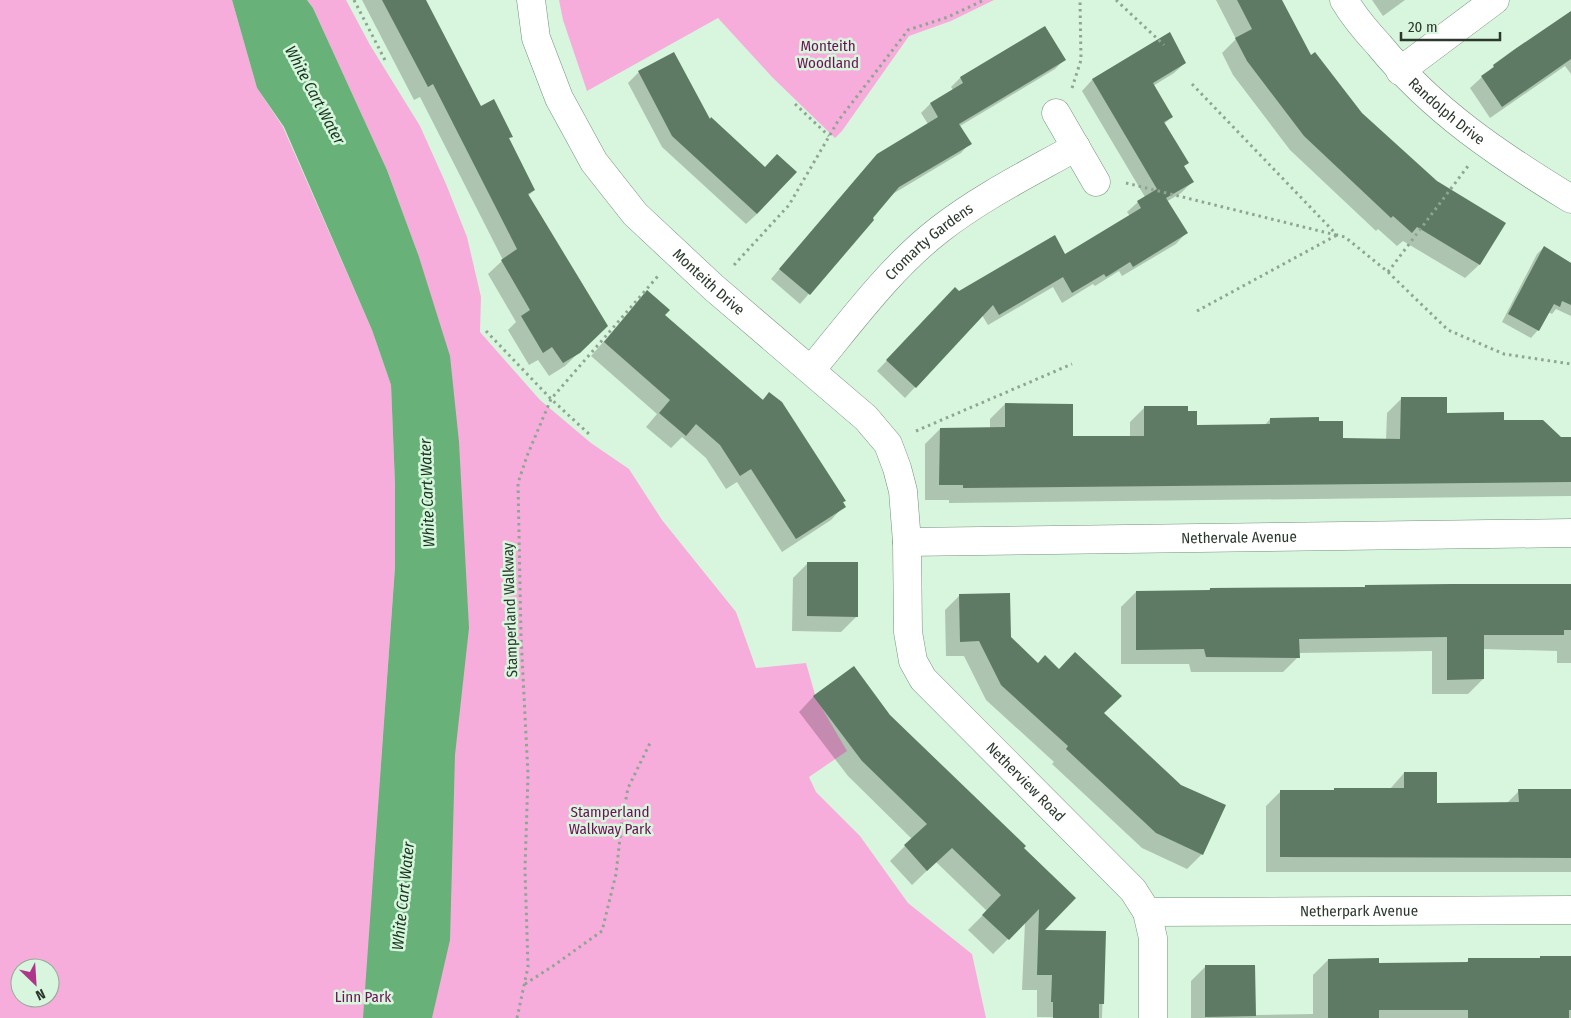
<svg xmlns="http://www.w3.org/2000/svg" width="1571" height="1018" font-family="'Fira Sans Condensed',sans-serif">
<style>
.green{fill:#f7addc;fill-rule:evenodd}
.water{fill:#68b279}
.shadow{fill:#0003}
.building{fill:#5f7a64}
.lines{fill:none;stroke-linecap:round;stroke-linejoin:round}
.street-casing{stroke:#75927a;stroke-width:29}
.path{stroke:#8fa592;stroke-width:3;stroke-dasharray:2.5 4;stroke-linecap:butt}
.street{stroke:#fff;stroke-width:28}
.labels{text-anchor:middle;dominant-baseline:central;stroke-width:5;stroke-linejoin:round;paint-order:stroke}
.park-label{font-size:15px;fill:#6c1155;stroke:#d8f6dd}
.street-label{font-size:15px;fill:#2c382e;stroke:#d8f6dd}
.water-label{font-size:16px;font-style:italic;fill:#15351d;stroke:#d8f6dd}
</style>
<rect width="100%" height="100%" fill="#d8f6dd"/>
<g class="green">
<path d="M0,0H232L257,88L283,127L372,330L391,385L395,485V567L366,976L418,254L387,170L313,8L307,0H346L370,45L420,126L446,184L467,237L481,297L480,332L540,400L591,443L629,469L662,520L736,612L756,668L806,663L816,698L847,751L809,777L816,792L860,836L908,903L972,954L986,1018H0ZM20,968H50V998H20Z"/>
<path d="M559,0H994L951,21L909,36L842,131L835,138L772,77L718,18L587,91L563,20Z"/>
</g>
<path class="water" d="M232,0H307L313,8L387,170L418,254L450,356L459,442L469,628L455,755L450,940L432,1018H363L395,567V485L391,385L372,330L284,127L257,88Z"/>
<g class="shadow">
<path d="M362,0H425L480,107L511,136L508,139L534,190L528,196L607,325L565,366L549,376L538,360L529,365L508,330L516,322L488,274L503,260L420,97L414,100Z"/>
<path d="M1216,0H1281L1311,57L1480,264L1465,278L1403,241L1397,246L1378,229L1376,231L1290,150L1233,75L1222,53L1236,39Z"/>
<path d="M1372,0H1405L1383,16Z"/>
<path d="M1571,13V74L1565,66L1490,118L1470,88L1494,66Z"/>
<path d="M1045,27L1064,60L1055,69L960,126L970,143L961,153L891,195L871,218L873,220L800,304L771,279L868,165L928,124L921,113L930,104L953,90L951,87L960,78Z"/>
<path d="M1169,33L1185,63L1174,73L1153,86L1172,117L1164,124L1183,167L1192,182L1181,193L1166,202L1186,233L1176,244L1122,276L1119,271L1095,286L1093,284L1062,303L1053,287L988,325L982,315L905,398L877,371L945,299L959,292L1065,255L1130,216L1127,212L1138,202L1145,197L1082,91L1092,80Z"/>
<path d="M639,72L757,214L746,224L662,147L628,83Z"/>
<path d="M1544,247L1571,263V316L1556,309L1552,314L1548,312L1538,330L1531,338L1502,322L1537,254Z"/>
<path d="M647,292L663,315L762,400L770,393L845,501L842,503L844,506L831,520L782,552L737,482L726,489L706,458L682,437L671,448L646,427L657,414L591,356Z"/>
<path d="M1402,398L1445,415L1503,422L1561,439L1571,438V496L949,503V500H925V444L940,429H990V419L1005,404L1072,438L1130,437V422L1145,407L1186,412L1195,426H1264L1270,419L1318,423L1342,440H1386L1387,413Z"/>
<path d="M808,563L857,616L841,632L792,631L793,578Z"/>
<path d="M1571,585V663H1557V651L1483,649V679L1468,694H1432V651L1298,653V657L1283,672H1191L1189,664H1121V607L1136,592L1208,591L1210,589L1363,588L1366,586Z"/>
<path d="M960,595L1038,664L1202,854L1187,869L1142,848L1052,764L1054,762L986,700L964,656H946L945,610Z"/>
<path d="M814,696L889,716L1074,898L1042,931L1105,932L1102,1018L1037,1017V990H1022L1025,922L993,954L968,930L987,911L936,862L912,885L890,861L912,839L848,776L799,712Z"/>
<path d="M1404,773L1436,804H1506L1519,791L1571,790V872H1266V806L1281,791L1390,789Z"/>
<path d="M1540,957H1571V1018H1191V981L1206,966L1255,1015L1313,1014V975L1328,960L1378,964H1465L1469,960L1539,959Z"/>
</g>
<g class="building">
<path d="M382,0H426L481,106L494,99L513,137L509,138L535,190L528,194L608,326L580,353L563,363L552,347L543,353L521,316L530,310L501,260L517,249L433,84L428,87Z"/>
<path d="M1237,0H1282L1311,55L1315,52L1362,113L1437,181L1506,223L1480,265L1417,227L1412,233L1393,216L1391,218L1304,136L1247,61L1235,38L1252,29Z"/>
<path d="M1571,11V59L1502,107L1481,76L1494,67L1493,65L1515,49Z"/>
<path d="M1045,26L1066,60L959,124L972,144L899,187L873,218L874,220L810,295L779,269L877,154L938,117L930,103L963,83L960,77Z"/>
<path d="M1170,32L1186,63L1153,83L1173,117L1164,122L1189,163L1184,166L1194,182L1166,198L1188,233L1133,267L1130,262L1106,277L1104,274L1072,293L1063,277L999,315L993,305L916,388L886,360L955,287L959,291L1055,235L1065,254L1141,208L1137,201L1157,189L1092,79Z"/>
<path d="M674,52L710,119L711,117L765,167L777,154L797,172L757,214L672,136L638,71Z"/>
<path d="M1544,246L1571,263V305L1562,301L1560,307L1554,304L1539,331L1508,314Z"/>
<path d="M647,290L670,310L665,315L763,400L769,392L782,402L846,501L843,502L846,507L796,539L751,469L740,476L720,445L696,424L686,436L659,413L670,400L604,342Z"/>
<path d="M1401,397H1447V413L1504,412V420H1543L1561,437H1571V482L963,488V485H939L940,428L1005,427V403L1073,404V436H1144V406H1188V411H1197V425L1270,424V418L1319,417V421H1343V438L1400,439Z"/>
<path d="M807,562H858V617L807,616Z"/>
<path d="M1451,584H1571V630H1564V635H1484V679L1447,680V637L1299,639L1300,658L1206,657L1204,649L1136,650V591L1210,590V588L1365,587V585Z"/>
<path d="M1010,593L1011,637L1038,663L1045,655L1059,669L1075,652L1122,696L1104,713L1181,785L1226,805L1203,855L1156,833L1066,749L1068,746L1001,685L979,641L960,642L959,594Z"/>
<path d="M854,666L890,715L1026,846L1024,848L1076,898L1045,930L1106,931L1104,1004H1099V1018H1053V1002H1051L1052,975H1037L1039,909L1009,940L982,915L1001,895L952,848L927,871L904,845L927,824L862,761L813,696Z"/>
<path d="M1404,772H1437V803L1519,802L1518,789H1571V858L1280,857V790H1334V788H1404Z"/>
<path d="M1540,956H1571V1010H1569V1018H1468V1010H1379V1018H1328V959L1379,958V963L1468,962V958H1540Z"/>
<path d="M1205,965H1255L1256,1016L1205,1017Z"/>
</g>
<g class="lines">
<defs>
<g id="street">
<path id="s1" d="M531,0L536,38L559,98L594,162L635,214L713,287L866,418L888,444L897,468L903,491L907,542L908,632L913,661L923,679L1133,890L1147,912L1153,938V1018"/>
<path id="s2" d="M1344,0C1354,17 1366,31 1379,45C1433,111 1499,155 1571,199"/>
<path d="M1400,71L1495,0"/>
<path d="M1056,113L1096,182"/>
<path id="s3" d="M811,370C851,322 889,269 939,230C981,197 1030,173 1076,147"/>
<path id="s4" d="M907,542L1571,533"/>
<path id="s5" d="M1147,912L1571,910"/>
</g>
</defs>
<use href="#street" class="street-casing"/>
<g class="path">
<path d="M354,0L386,62"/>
<path d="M1116,0L1164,45"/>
<path d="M1192,84L1337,235L1345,237L1388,272L1448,330L1504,354L1571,364"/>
<path d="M1072,88L1081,60L1080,0"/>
<path d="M795,104L829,136"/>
<path d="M1126,183L1336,235"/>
<path d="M734,265L789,205L838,121L908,30L948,17L984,0"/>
<path d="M1388,272L1468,166"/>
<path d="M1197,311L1337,235"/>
<path d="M486,331L551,399L589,434"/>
<path d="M916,431L1072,364"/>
<path d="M525,984L553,966L602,931L616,874L622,820L628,788L651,741"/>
<path d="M517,1018L528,967L525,869L528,775L521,636L518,483L527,456L551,399L658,276"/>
</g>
<use href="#street" class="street"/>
</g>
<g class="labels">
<g class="park-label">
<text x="828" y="46">Monteith<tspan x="828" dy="17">Woodland</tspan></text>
<text x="610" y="812">Stamperland<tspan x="610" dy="17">Walkway Park</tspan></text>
<text x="363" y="997">Linn Park</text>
</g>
<g class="street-label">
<text stroke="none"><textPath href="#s2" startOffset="152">Randolph Drive</textPath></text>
<text stroke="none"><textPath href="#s3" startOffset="175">Cromarty Gardens</textPath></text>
<text stroke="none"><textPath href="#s1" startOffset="342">Monteith Drive</textPath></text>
<text stroke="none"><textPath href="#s4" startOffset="332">Nethervale Avenue</textPath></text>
<text transform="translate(510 610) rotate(-92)">Stamperland Walkway</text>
<text stroke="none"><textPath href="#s1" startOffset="970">Netherview Road</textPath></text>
<text stroke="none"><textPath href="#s5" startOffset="212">Netherpark Avenue</textPath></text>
</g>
<g class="water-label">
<text transform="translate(315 95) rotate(62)">White Cart Water</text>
<text transform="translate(427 493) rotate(-92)">White Cart Water</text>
<text transform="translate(403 896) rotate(-84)">White Cart Water</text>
</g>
</g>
<g transform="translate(35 983) rotate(155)"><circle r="24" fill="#d8f6dd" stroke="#93aa97"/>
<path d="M0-4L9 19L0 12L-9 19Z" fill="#ad368b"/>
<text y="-8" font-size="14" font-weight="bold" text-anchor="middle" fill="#2c382e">N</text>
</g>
<path d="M1401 32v8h99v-8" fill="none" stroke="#2c382e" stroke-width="2.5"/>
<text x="1408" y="32" font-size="15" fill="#2c382e" stroke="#d8f6dd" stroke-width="4" paint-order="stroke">20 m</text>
</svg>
